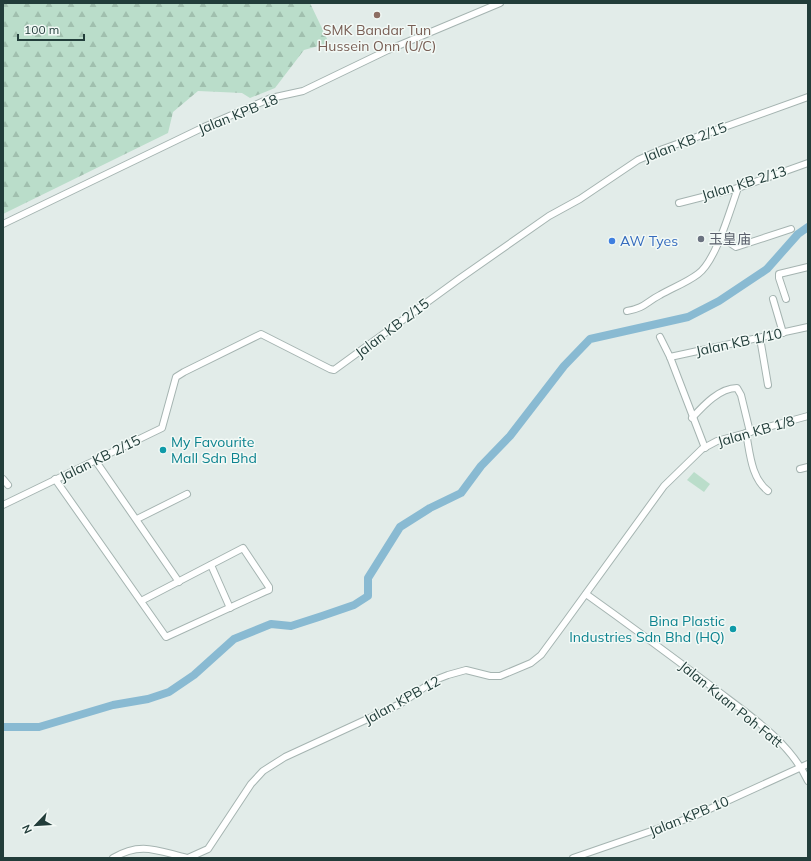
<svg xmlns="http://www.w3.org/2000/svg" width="811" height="861" font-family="Mulish,'Noto Sans SC',sans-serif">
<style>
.forest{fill:url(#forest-firs)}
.garden{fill:#baddca}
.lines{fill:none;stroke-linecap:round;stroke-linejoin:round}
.river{stroke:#89bad2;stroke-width:8}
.minor-casing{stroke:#a5b4b1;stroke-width:8}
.minor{stroke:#fff;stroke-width:6}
.education-dot{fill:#8d6e63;stroke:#f2f9f6;stroke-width:1.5}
.worship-dot{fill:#6b7280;stroke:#f2f9f6;stroke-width:1.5}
.shop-dot{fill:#3f7fe0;stroke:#f2f9f6;stroke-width:1.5}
.culture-dot{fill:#0f9aa8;stroke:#f2f9f6;stroke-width:1.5}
.labels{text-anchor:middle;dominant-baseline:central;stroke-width:3;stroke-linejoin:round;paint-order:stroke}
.education-label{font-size:14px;fill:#785e54;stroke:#f2f9f6}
.street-label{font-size:14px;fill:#223d3a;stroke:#f2f9f6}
.worship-label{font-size:14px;fill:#5b616d;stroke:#f2f9f6;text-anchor:start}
.shop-label{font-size:14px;fill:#366cbe;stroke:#f2f9f6;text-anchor:start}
.culture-label{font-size:14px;fill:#0d838f;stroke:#f2f9f6;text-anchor:start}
</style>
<defs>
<pattern id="forest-firs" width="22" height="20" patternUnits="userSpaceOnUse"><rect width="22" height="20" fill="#baddca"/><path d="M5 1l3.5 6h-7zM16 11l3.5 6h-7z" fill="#a0bfae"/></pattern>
</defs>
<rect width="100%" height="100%" fill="#e2ece9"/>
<path class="forest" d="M3,3H310L329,43L304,50L275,88L250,98L242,93L198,91L173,112L168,133L3,214Z"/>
<path class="garden" d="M694,472L710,484L704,492L687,480Z"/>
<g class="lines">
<path class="river" d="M3,727H39L113,705L148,699L169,692L194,675L234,639L271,624L291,626L322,616L354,605L368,596V578L400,527L430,508L461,493L481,466L510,436L564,366L590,339L688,317L719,301L767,269L798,234L808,227"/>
<defs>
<g id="minor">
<path d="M679,203L738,188L808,163"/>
<path d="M3,224L204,127L271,98L303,91L388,50L500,3"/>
<path d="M721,237L736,247L791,229"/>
<path d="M773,299L783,333"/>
<path d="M786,299L779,278V274L808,267"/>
<path d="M627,311C645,308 646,302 660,295C672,288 686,283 698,274C716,261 730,210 738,188"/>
<path d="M660,337L670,357L705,448"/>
<path d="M760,338L768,385"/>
<path d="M670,357L808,327"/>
<path d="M692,418C703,406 719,388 737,388L741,395L750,432"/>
<path d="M746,433C750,453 751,478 768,491"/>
<path d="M95,460L179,582"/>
<path d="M800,469L808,467"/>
<path d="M3,479L8,485"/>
<path d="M55,479L166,637L264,592L269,590V587L243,548L141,601"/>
<path d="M3,505L162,428L176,377L184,372L261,334L330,369L334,370L459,279L549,216L580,199L638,160L663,149L808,97"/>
<path d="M137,519L187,494"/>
<path d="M211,565L230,608"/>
<path d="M586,594C628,624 670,655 711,686C746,713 789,740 808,781"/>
<path d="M113,858C141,841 158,851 187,858"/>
<path d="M188,858L208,849L251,784L263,771L285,757L400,704L435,680L448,675L466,670L490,676H500L531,663L541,655L566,621L664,486L702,449L717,441L808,416"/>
<path d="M573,858L692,817L808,764"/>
</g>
</defs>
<use href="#minor" class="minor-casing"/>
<use href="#minor" class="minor"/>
</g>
<circle class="education-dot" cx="377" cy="15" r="4"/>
<circle class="worship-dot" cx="701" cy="239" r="4"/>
<circle class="shop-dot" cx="612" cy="241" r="4"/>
<g class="culture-dot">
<circle cx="163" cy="450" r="4"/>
<circle cx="733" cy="629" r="4"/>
</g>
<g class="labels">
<g class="education-label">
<text x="377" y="30">SMK Bandar Tun<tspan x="377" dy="16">Hussein Onn (U/C)</tspan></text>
</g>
<g class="street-label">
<text transform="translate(238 114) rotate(-22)">Jalan KPB 18</text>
<text transform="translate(685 142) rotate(-21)">Jalan KB 2/15</text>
<text transform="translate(744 183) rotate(-17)">Jalan KB 2/13</text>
<text transform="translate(392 328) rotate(-37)">Jalan KB 2/15</text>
<text transform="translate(739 342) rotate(-12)">Jalan KB 1/10</text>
<text transform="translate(756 431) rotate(-16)">Jalan KB 1/8</text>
<text transform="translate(100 458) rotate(-26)">Jalan KB 2/15</text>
<text transform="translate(402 700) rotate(-29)">Jalan KPB 12</text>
<text transform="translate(731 704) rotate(39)">Jalan Kuan Poh Fatt</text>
<text transform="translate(689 816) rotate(-22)">Jalan KPB 10</text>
</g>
<g class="worship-label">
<text x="709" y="239">玉皇庙</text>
</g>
<g class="shop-label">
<text x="620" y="241">AW Tyes</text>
</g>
<g class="culture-label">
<text x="171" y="442">My Favourite<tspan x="171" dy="16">Mall Sdn Bhd</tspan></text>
<text x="725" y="621" text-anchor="end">Bina Plastic<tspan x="725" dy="16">Industries Sdn Bhd (HQ)</tspan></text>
</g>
</g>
<rect width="811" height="861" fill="none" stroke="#223d3a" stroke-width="8"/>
<g transform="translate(36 825) rotate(245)" stroke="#f2f9f6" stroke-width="3" paint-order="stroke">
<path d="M0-3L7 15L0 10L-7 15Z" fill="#223d3a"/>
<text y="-6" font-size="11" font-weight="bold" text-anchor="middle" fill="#223d3a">N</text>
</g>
<path d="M18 34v6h66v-6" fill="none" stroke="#223d3a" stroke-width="2"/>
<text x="24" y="34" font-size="12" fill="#223d3a" stroke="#f2f9f6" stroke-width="3" paint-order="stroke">100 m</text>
</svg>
